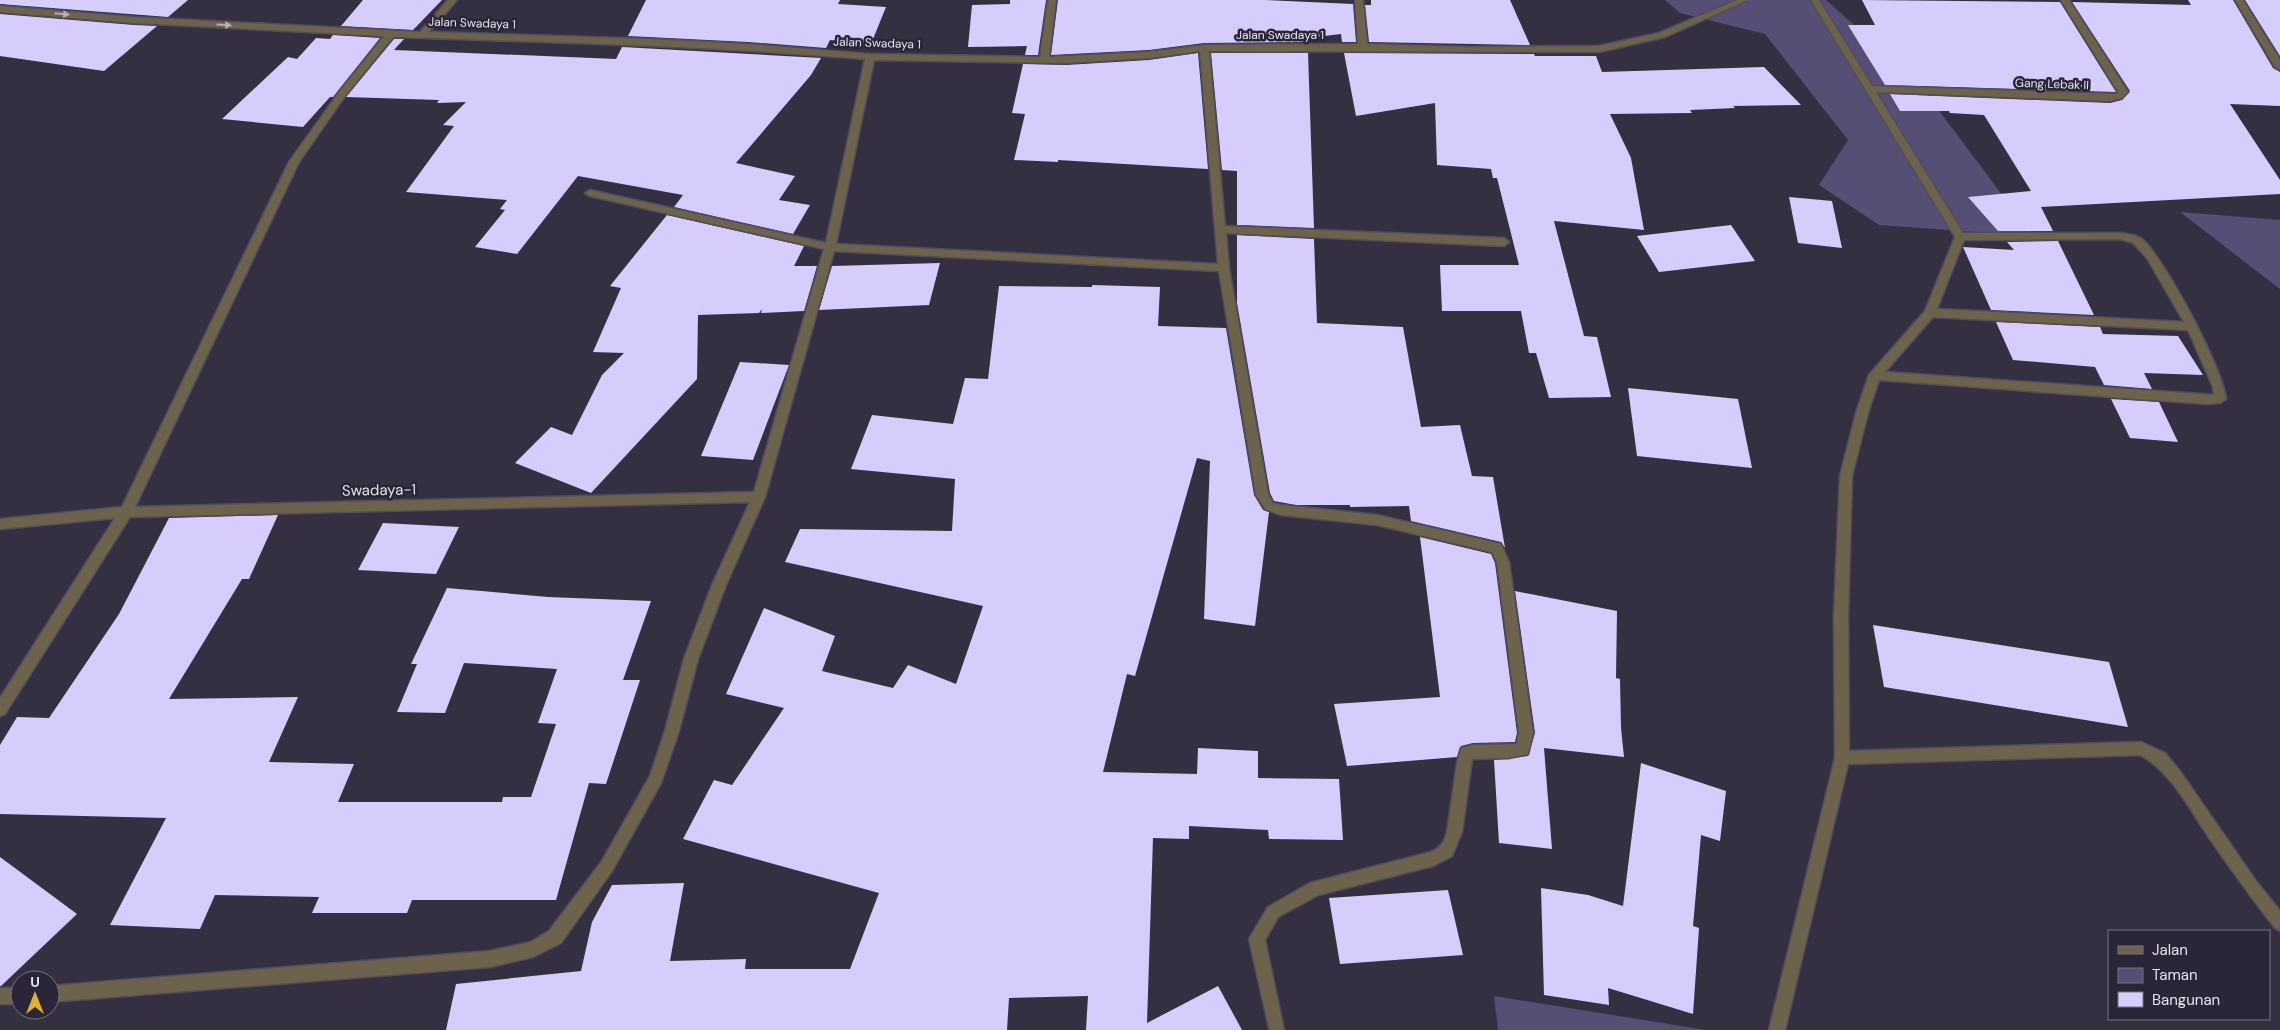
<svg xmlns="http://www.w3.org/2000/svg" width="2280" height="1030" font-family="'DM Sans',sans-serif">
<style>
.green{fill:#564e74}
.building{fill:#d6cdfd}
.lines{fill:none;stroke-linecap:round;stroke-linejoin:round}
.minor-casing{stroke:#504d5e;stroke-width:3}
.minor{fill:#6d624b;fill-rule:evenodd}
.oneway{fill:#b5afad}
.labels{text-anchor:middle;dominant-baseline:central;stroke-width:5;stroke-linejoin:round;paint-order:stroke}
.far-street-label{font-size:12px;fill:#e5e3ef;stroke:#2a2637}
.street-label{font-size:15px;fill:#e5e3ef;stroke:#2a2637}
</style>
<rect width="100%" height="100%" fill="#343042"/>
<g class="green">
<path d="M1665,0H1826L1916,80L2033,236L1879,225L1819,185L1848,140L1765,34L1680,13Z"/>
<path d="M2180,212L2280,220V289Z"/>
<path d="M1494,996L1706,1030H1498Z"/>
</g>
<g class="building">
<path d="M0,0H188L168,17L0,4Z"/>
<path d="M363,0H442L413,30L341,26Z"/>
<path d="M646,0H840L838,4L886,7L871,44L830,40L826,48L748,42L628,36Z"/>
<path d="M1010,0H1046L1038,55H1025L1027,46L968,47L972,5L1010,4Z"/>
<path d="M1058,0H1265L1353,4L1356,42H1342L1341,34L1307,38V42L1204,43L1149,50L1051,55Z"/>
<path d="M1371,0H1510L1530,45L1369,42L1365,5H1371Z"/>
<path d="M1862,0L2060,2L2116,92L1885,85L1848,25H1875Z"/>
<path d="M2188,0H2233L2273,68L2280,72V106L2230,104L2280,180V194L2041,207L2053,231H1998L1968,197L2031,191L1984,115L1950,113L1949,111H1900L1890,94L2110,103L2122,100L2130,91L2072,2L2191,5Z"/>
<path d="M2245,0H2280V56Z"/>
<path d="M0,14L134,25L157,26L104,71L0,56Z"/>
<path d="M333,35L380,38L333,97H330L303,127L222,119L288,57L297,59L316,38L330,39Z"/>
<path d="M394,39H404L394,50L616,59L622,47L821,58L811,75L736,163L795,176L779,200L810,205L793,234L674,207L683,195L578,176L517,254L475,247L505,210L500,209L507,200L406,192L454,126L443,125L466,102L437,103L439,100L346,97Z"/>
<path d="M1198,53L1208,169L1058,160V162L1014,160L1025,114L1012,113L1023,64L1066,65L1149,60Z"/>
<path d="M1211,53H1308L1314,228L1237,225V171L1222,170Z"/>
<path d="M1344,53L1534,54L1535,56H1596L1602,72L1764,67L1801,105L1733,106L1735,108L1690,110L1692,113L1610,114L1631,158L1644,230L1554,221L1584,336L1597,337L1611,397L1549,398L1536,353H1529L1521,311H1442L1440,265H1519L1497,178H1493L1491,169L1437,165L1435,103L1356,116Z"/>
<path d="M1789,197L1832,201L1842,248L1798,243Z"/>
<path d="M667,215L804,246L794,266H817L804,311L761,313L762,309L759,313L698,315L697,379L591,493L515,463L551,427L572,435L602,375L624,353L593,352L621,288L610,286Z"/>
<path d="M1731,225L1755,261L1659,272L1637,236Z"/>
<path d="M1237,235L1314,239L1317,323L1403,327L1421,427L1460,425L1472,476L1493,477L1505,548L1501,542L1411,521L1409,506L1350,507V505H1296L1274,501L1270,493L1237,303Z"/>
<path d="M2058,241L2094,315L1991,310L1963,247L2014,250L2007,242Z"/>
<path d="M940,263L929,305L819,310L832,266Z"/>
<path d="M1092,285L1160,287L1158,326L1226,328L1254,495L1263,510L1269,512L1255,626L1204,619L1210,461L1197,458L1135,676L1127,674L1103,772L1197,774L1198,748L1258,751V778L1339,779L1343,840L1269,839L1268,830L1189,826V839L1153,838L1147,1023L1218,986L1242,1030H1086L1088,996L1009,998L1007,1030H446L456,984L581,971L592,922L612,885L684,883L670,961L746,959L745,969H850L879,893L683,839L714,780L732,785L784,708L726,694L764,608L835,636L822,671L893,688L908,665L956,684L983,606L785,562L800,529L952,531L955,479L851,469L872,415L953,424L965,378L988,379L999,286L1092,287Z"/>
<path d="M1996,322L2100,327L2103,334L2178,336L2203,375L2144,373L2152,389L2104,385L2095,367L2013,360Z"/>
<path d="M740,362L789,365L753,460L701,456Z"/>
<path d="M1628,388L1738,399L1752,468L1637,456Z"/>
<path d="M2111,399L2159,402L2178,442L2130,438Z"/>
<path d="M278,515L249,579H242L169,699L298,697L269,762L354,764L338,802H502L503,797H531L556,724L538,723L557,669L464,663L445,713L397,712L417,664H411L447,588L548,597L651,601L623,680H640L606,784L589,783L556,900H412L407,913H312L319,897L215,895L200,929L110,925L166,818L0,814V745L17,717L49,718L119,614L169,518Z"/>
<path d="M383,523L459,527L436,574L358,570Z"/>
<path d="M1420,537L1491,554L1495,563L1517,733L1515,742L1473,743L1461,746L1457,757L1347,766L1334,704L1440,697Z"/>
<path d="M1515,591L1617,611L1616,678L1620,679L1621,728L1624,757L1544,748L1552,849L1499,843L1494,760L1528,756L1535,733Z"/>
<path d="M1873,625L2109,662L2128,727L1884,687Z"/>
<path d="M1641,763L1726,791L1720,841L1701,835L1693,926L1699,928L1693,1014L1608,988L1609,1005L1544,995L1541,888L1588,895L1623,906Z"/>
<path d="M0,857L77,914L1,986H0Z"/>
<path d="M1448,890L1463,955L1340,964L1329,898Z"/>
</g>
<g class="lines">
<defs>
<g id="minor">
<path d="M448,0H457L429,32L649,39L748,44L870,54L1040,57L1048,0H1056L1049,57L1149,52L1204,45L1358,44L1355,0H1363L1367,44L1470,47L1599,46L1659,33L1737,0H1748L1665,37L1599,52L1209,51L1225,226L1504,238L1509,242L1504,246L1226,233L1229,268L1268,494L1273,503L1281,505L1377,515L1501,544L1509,562L1533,733L1528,754L1508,758L1472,759L1462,832L1452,856L1433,866L1318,895L1278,917L1265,940L1284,1030H1270L1269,1028L1249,939L1268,907L1310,883L1431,852C1441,847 1444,843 1447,832L1457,763L1461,748L1473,745L1517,744L1519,733L1497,562L1492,552L1377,525L1281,515L1265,509L1256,495L1219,271L834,251L765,497L726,585L698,659L679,731L661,783L612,871L561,943L533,957L490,967L50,1002V986L490,951L531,942L549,931L602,861L650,776L665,731L684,659L712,585L750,502L130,517L5,714L0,716V698L115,518L0,529V519L122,507L289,162L339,92L384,36L134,23L0,12V6L134,17L420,32ZM393,37C551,42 708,46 865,59L826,243L590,190L585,193L590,196L824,249L754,492L135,507L299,162L345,96ZM1200,51L1218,264L836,244L874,60L1066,63L1149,58Z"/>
<path d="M1811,0H1819L1872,86L2116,94L2118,92L2061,0H2069L2128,92L2122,98L2110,101L1876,92L1963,233H2120C2127,234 2137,235 2142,239C2165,259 2223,369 2226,399L2220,403L2208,404L1879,380L1868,413L1852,476L1848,616L1849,751L2141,742L2165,753L2180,771L2256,881L2280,911V931L2275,928C2253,900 2232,871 2212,842C2191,812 2172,772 2140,755L1848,764L1785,1030H1769L1835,758L1834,616L1840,476L1856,413L1869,375L1925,311L1955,237ZM2120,239L2133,243L2147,258L2184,322L1937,309L1964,240ZM1933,317L2188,330L2213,387L2214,395L1885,372Z"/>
<path d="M2235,0H2243L2280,60V70L2275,67Z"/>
<rect x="0" y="988" width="20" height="16"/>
</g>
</defs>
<use href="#minor" class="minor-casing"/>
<use href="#minor" class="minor"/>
</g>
<defs><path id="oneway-solid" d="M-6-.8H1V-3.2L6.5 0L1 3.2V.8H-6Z" transform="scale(1.25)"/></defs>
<g class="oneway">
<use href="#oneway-solid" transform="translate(62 14) rotate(5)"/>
<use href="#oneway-solid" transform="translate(224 25) rotate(3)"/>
</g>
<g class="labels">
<g class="far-street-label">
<text transform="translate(472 23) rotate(2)">Jalan Swadaya 1</text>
<text x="1280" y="35">Jalan Swadaya 1</text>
<text transform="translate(877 43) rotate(2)">Jalan Swadaya 1</text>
<text transform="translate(2052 84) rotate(2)">Gang Lebak II</text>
</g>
<g class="street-label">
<text transform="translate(379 490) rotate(-1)">Swadaya-1</text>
</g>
</g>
<rect x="2108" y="930" width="162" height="90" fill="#2a2637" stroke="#757281"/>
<rect x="2118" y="946" width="25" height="8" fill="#6d624b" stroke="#757281"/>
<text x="2152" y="955" font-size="15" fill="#e5e3ef">Jalan</text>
<rect x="2118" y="968" width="25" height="15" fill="#564e74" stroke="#757281"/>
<text x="2152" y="980" font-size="15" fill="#e5e3ef">Taman</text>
<rect x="2118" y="992" width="25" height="15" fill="#d6cdfd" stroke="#757281"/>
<text x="2152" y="1005" font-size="15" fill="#e5e3ef">Bangunan</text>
<g transform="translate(35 995)"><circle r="24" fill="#2a2637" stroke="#757281"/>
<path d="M0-4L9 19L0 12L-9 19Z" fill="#e1af34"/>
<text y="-8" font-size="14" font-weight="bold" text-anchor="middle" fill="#e5e3ef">U</text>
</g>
</svg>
